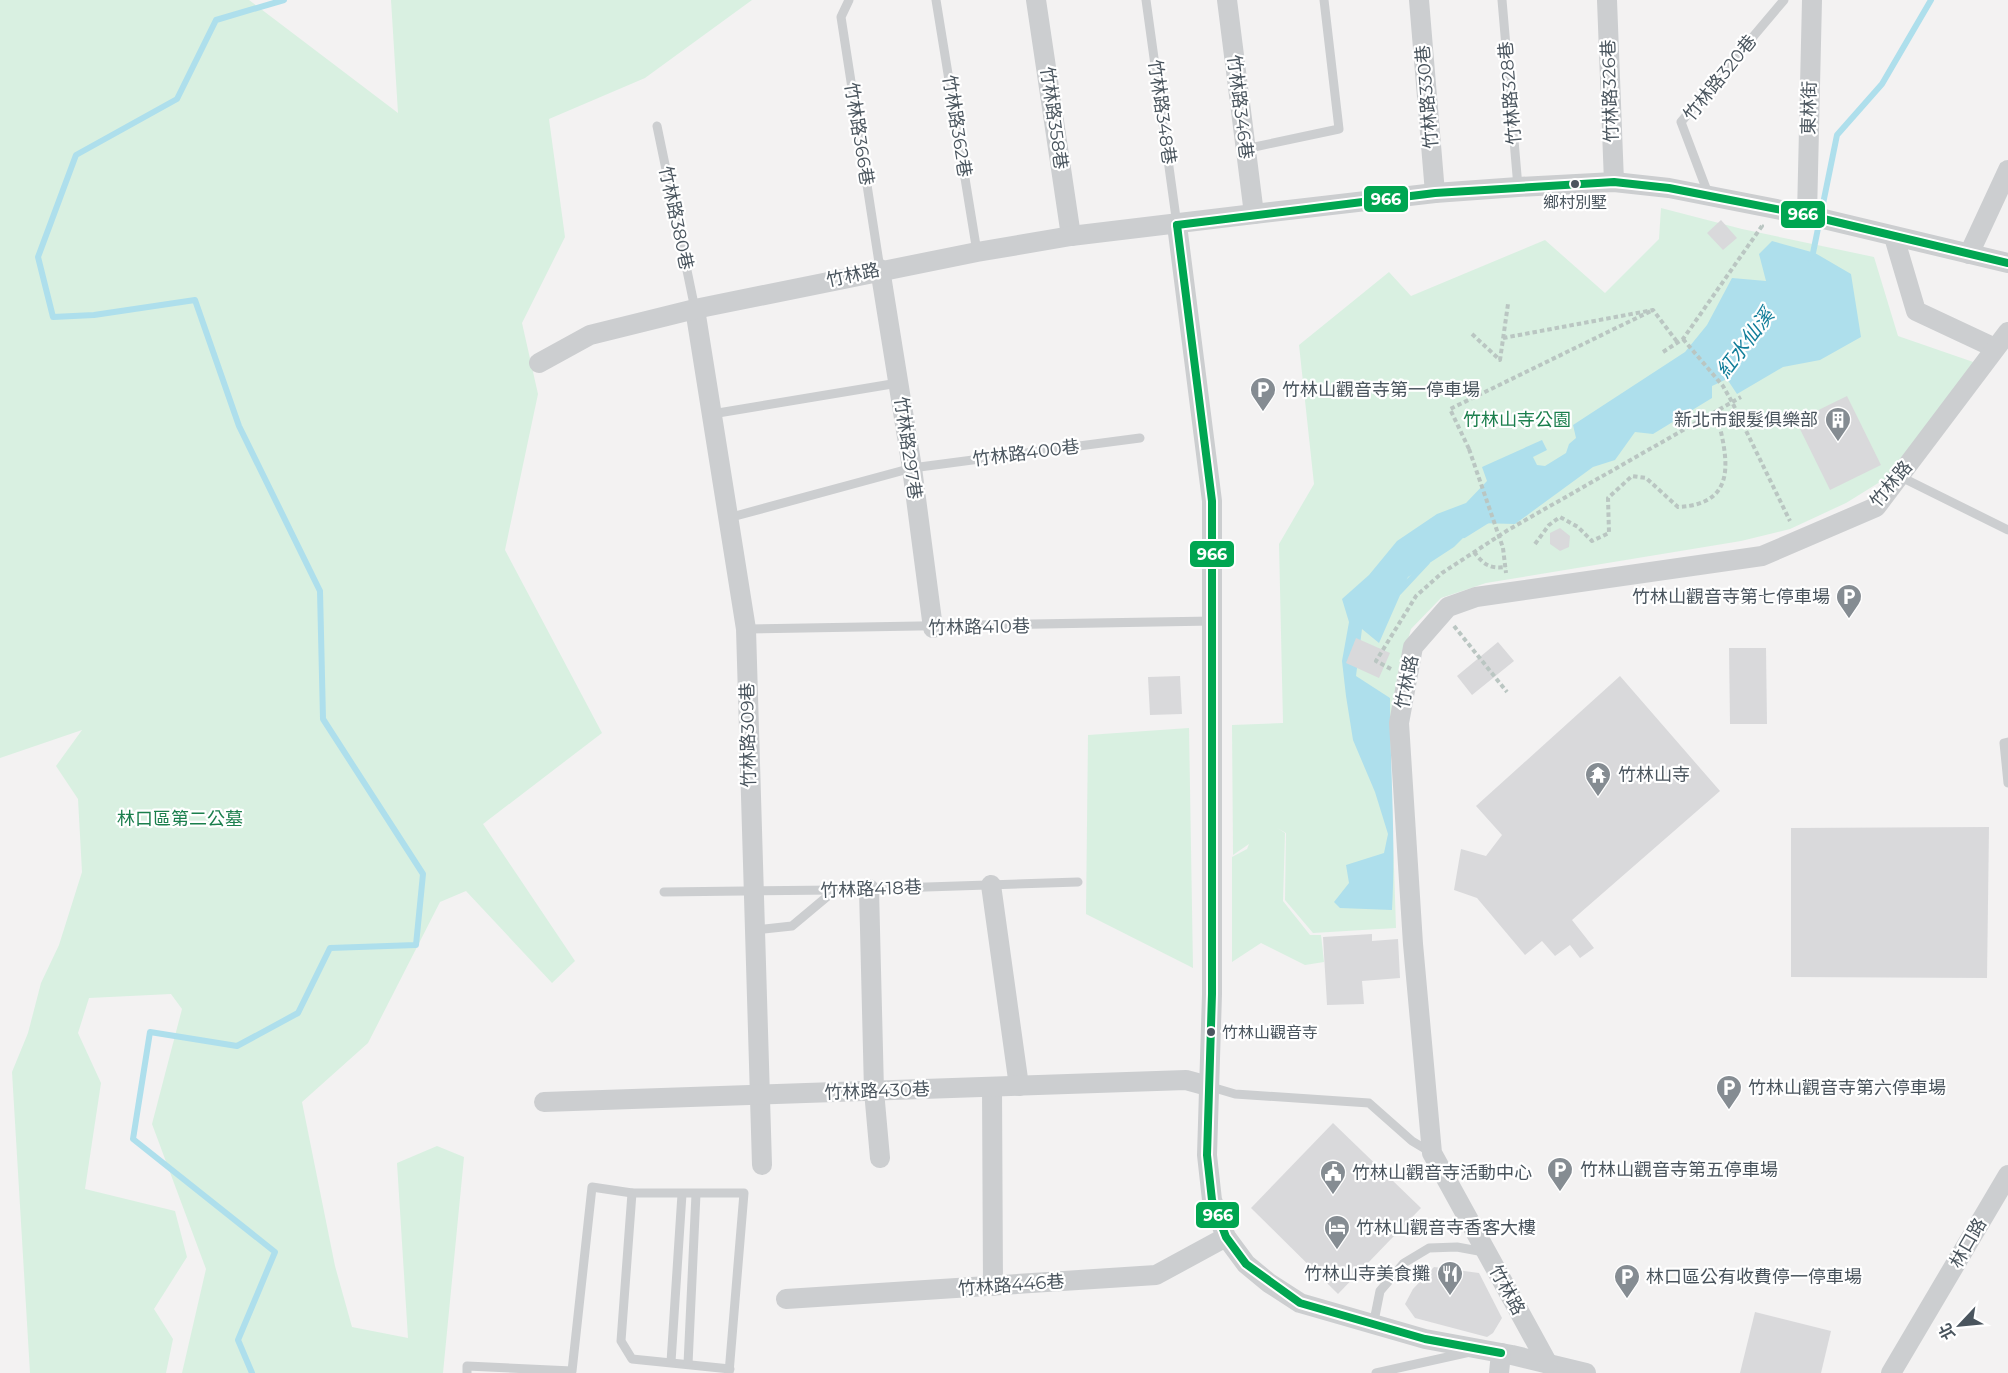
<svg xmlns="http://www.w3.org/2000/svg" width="2008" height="1373" font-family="Montserrat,'Noto Sans TC',sans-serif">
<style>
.green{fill:#d9f0e1}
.water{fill:#aedfec}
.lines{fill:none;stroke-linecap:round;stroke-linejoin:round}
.stream{stroke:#aedfec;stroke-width:6}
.building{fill:#d9d9db}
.path{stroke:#bac6c2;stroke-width:4;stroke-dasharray:4.5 3;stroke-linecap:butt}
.service{stroke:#ccced0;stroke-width:9}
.minor{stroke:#ccced0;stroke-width:20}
.path-bridge{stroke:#bac6c2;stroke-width:4;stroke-dasharray:4.5 3;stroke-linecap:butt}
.bus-1-casing{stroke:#fff;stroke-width:12}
.bus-1{stroke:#00a651;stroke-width:8}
.bus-dot{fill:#4a555e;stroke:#fff;stroke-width:2}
.labels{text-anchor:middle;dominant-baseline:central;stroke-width:4.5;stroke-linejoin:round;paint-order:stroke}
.bus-label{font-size:16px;fill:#4a555e;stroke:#fff}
.street-label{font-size:18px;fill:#4a555e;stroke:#fff}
.poi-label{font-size:18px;fill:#4a555e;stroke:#fff;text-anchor:start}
.park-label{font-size:18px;fill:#1b7f4d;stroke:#fff}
.water-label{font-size:20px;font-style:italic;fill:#127e9a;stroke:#fff}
.line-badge{stroke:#fff;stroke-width:2}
.badge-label{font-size:16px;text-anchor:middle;font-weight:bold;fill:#fff}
</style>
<rect width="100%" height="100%" fill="#f3f2f2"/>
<g class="green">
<path d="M0,0H249L398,113L391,0H752L645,78L549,119L565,237L522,323L538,394L505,550L602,733L483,824L575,961L552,983L466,891L440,902L368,1043L302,1102L335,1266L352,1327L408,1338L397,1163L437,1146L464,1157L443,1373H182L206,1269L152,1124L182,1009L171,994L89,998L78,1033L101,1083L85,1189L175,1211L187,1257L154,1309L173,1339L166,1373H30L12,1072L28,1033L41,983L59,945L82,872L78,799L56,766L82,730L0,758Z"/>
<path d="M1661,208L1742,229L1874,257L1898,336L1979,364L1896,472L1846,503L1790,529L1741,541L1486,583L1441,598L1411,629L1397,677L1390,746L1396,928L1313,933L1285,900L1286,833L1277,828L1285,833L1283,901L1310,935H1321L1324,962L1305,965L1261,943L1232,962V857L1247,849L1249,844L1233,855L1232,725L1283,723L1279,544L1314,484L1299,345L1389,272L1411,296L1545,240L1605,293L1659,239Z"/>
<path d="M1189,728L1193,968L1086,914L1088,735Z"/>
</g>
<path class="water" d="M1772,241L1815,253L1851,274L1861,337L1820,360L1783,367L1737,394L1727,379L1712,386V398L1653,434L1635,432L1615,460L1593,467L1515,524L1478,523L1454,547L1408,577L1379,643L1362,629L1356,676L1390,698C1390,769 1396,839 1392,910L1340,908L1334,902L1349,883L1346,865L1384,853L1388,834L1375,792L1353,740L1346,696L1342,661L1349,622L1342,599L1369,575L1397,541L1437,514L1466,503L1487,481L1482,467L1542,440L1547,450L1533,457L1537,465L1545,466L1566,453L1569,444L1576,438L1573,425L1685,352L1707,325L1732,278L1766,281L1759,254Z"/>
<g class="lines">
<g class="stream">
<path d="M1809,258L1813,253L1837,135L1882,84L1931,0"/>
<path d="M1464,535L1488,520"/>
<path d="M1399,592L1427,562"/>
<path d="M252,1373L238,1340L275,1252L133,1139L150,1032L237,1046L298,1013L330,948L416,945L423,874L323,719L320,591L239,426L195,300L94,315L53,317L38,257L76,155L177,99L216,20L284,0"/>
</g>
</g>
<g class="building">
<path d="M1721,220L1737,238L1723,250L1707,233Z"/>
<path d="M1847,396L1881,465L1830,490L1796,421Z"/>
<path d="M1560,528L1570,536L1569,547L1560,551L1550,544V533Z"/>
<path d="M1356,638L1390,653L1379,678L1346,663Z"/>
<path d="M1498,642L1514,661L1472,695L1457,676Z"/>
<path d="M1729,648H1766L1767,724H1730Z"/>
<path d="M1180,676L1182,714L1150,715L1148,677Z"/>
<path d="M1620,676L1720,791L1572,920L1594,948L1580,958L1570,945L1555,956L1542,941L1525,955L1477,898L1454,890L1461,849L1486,856L1502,835L1476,806Z"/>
<path d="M1989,827L1987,978L1791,977V828Z"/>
<path d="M1372,934V941L1398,939L1400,978L1362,981L1364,1004L1327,1005L1323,937Z"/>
<path d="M1333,1123L1421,1208L1338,1294L1251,1208Z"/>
<path d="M1434,1267L1479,1273L1502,1318L1493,1333L1487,1337L1415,1318L1405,1304L1413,1289Z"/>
<path d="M1755,1312L1831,1331L1821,1373H1740Z"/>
</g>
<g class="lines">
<g class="path">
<path d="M1472,334L1500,360L1508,304"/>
<path d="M1503,338L1653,310L1678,343"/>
<path d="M1683,339L1723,386L1732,402L1790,521"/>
<path d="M1663,352L1683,339L1762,226L1760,225"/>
<path d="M1469,449L1450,409L1653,310"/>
<path d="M1535,544L1549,525L1560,517L1578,527L1592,541L1609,533L1608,498L1632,476L1646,478L1678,507C1742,504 1726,453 1716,411"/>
<path d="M1503,548L1506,573"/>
<path d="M1474,552C1484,565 1490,569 1506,567"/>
<path d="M1454,626L1507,692"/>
<path d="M1391,669L1376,661L1416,596L1442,573L1508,530L1741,397"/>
</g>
<g class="service">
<path d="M849,0L841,17L880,269"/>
<path d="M936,0L977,252"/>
<path d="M1146,0L1177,225"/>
<path d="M1502,0L1518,187"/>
<path d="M657,126L695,309"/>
<path d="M1245,149L1339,129L1324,0"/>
<path d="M1709,196L1681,122L1784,0"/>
<path d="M712,414L898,383"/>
<path d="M1899,476L2008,530"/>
<path d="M728,518L912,468L1140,438"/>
<path d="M746,629L1213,621"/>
<path d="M2008,742L2004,743L2008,783"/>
<path d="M664,892L835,890L1078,882"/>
<path d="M754,930L792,926L835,890"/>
<path d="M1208,1086L1235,1094L1369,1103L1412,1141L1432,1153"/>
<path d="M632,1193L621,1341L632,1359L730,1369"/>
<path d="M1373,1326L1380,1291L1404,1263L1429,1248L1457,1247L1484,1252"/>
<path d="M671,1362L682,1194"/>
<path d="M688,1364L696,1194"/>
<path d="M467,1373V1366L572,1371L592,1187L632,1193H744L729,1373"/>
<path d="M1376,1373L1470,1352"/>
</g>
<g class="minor">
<path d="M1036,0L1071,236"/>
<path d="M1227,0L1254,214"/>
<path d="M1419,0L1435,193"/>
<path d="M1607,0L1614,182"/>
<path d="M1807,215L1812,0"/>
<path d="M1177,225L1212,501V994L1207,1155L1212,1200L1226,1237L1246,1264L1269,1283L1300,1303L1425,1339L1512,1355L1586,1373"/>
<path d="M1894,237L1916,311L1995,348"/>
<path d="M1969,254L2008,170"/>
<path d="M880,269L912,468L933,628"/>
<path d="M695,309L746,629L762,1165"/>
<path d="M539,363L590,335L695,309L977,252L1071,236L1254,214L1435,193L1518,187L1614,182L1669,188L1807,215L2008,263"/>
<path d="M991,885L1019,1086"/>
<path d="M869,889L874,1091L880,1158"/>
<path d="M992,1087L993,1286"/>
<path d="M544,1102L1186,1080L1208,1086"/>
<path d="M786,1299L1156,1275L1226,1237"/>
<path d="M1548,1364L1432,1153L1413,944L1399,723L1413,647L1448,607L1476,597L1762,556L1876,507L2008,332"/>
<path d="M1499,1373L1501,1353"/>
<path d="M1891,1373L2008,1175"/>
</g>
<path class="path-bridge" d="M1469,449L1503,548"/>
<defs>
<g id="bus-1">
<path d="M1177,225L1212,501V994L1207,1155L1212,1200L1226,1237L1246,1264L1300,1303L1425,1339L1501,1353"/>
<path d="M1177,225L1435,193L1614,182L1669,188L1807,215L2008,263"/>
</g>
</defs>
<use href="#bus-1" class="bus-1-casing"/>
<use href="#bus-1" class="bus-1"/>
</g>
<defs>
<symbol id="parking-pin" viewBox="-11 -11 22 30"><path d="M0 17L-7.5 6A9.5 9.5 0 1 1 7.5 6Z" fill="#858c92" stroke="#fff"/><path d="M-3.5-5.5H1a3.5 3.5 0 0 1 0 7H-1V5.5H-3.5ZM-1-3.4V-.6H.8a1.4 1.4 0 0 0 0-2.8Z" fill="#fff"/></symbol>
<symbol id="building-pin" viewBox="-11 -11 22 30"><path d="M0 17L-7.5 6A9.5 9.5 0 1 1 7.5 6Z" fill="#858c92" stroke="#fff"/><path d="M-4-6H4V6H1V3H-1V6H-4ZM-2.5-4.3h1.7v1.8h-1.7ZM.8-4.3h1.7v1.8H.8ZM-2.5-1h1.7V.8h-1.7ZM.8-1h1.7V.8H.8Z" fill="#fff"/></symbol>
<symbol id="temple-pin" viewBox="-11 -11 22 30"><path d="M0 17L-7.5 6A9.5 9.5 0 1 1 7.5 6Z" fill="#858c92" stroke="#fff"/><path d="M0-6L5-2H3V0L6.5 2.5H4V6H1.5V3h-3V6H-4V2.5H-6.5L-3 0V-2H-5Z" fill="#fff"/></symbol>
<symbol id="civic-pin" viewBox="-11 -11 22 30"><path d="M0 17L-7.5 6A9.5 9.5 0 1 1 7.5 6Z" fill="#858c92" stroke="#fff"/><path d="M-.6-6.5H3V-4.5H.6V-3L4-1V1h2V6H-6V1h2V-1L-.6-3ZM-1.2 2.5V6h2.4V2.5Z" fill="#fff"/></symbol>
<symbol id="hotel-pin" viewBox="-11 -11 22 30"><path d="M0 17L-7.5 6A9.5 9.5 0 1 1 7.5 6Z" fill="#858c92" stroke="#fff"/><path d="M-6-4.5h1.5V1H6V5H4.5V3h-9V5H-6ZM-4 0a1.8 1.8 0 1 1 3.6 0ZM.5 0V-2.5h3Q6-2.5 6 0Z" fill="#fff"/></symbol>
<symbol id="restaurant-pin" viewBox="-11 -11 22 30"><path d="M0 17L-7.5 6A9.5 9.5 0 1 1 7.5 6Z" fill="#858c92" stroke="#fff"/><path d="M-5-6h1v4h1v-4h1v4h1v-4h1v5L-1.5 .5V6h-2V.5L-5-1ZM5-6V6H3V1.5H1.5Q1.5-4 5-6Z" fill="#fff"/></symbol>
</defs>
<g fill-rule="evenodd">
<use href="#parking-pin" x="1248" y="375" width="30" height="40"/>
<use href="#building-pin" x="1823" y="405" width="30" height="40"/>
<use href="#parking-pin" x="1834" y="582" width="30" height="40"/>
<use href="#temple-pin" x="1583" y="760" width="30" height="40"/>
<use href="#parking-pin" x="1714" y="1073" width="30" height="40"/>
<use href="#parking-pin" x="1545" y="1155" width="30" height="40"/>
<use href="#civic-pin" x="1318" y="1158" width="30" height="40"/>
<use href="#hotel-pin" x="1322" y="1213" width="30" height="40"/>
<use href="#restaurant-pin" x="1435" y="1259" width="30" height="40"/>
<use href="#parking-pin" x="1612" y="1262" width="30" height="40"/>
</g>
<g class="bus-dot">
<circle cx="1575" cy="184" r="5"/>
<circle cx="1211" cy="1032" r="5"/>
</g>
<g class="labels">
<g class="bus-label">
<text x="1575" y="202">鄉村別墅</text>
<text x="1222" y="1032" text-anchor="start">竹林山觀音寺</text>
</g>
<g class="street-label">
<text transform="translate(1720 78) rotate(-51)">竹林路320巷</text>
<text transform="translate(1610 91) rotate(-92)">竹林路326巷</text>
<text transform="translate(1510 93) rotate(-95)">竹林路328巷</text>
<text transform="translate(1427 97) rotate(-95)">竹林路330巷</text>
<text transform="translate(1240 107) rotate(83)">竹林路346巷</text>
<text transform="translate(1809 108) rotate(-89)">東林街</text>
<text transform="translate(1162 112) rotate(82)">竹林路348巷</text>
<text transform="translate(1054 118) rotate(82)">竹林路358巷</text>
<text transform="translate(957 126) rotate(81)">竹林路362巷</text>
<text transform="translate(859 134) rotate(81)">竹林路366巷</text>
<text transform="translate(676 218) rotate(78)">竹林路380巷</text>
<text transform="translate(853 275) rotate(-12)">竹林路</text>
<text transform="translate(908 448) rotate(82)">竹林路297巷</text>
<text transform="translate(1026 453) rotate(-7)">竹林路400巷</text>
<text transform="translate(1891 484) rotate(-50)">竹林路</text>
<text transform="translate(979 627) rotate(-1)">竹林路410巷</text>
<text transform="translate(1407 682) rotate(-79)">竹林路</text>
<text transform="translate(748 735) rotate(-91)">竹林路309巷</text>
<text transform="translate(871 889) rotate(-2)">竹林路418巷</text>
<text transform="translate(877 1091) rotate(-2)">竹林路430巷</text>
<text transform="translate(1968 1243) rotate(-60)">林口路</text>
<text transform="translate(1011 1285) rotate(-4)">竹林路446巷</text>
<text transform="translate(1507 1290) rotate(61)">竹林路</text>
</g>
<g class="poi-label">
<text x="1282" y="390">竹林山觀音寺第一停車場</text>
<text x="1818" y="420" text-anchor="end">新北市銀髮俱樂部</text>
<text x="1830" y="597" text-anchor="end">竹林山觀音寺第七停車場</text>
<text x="1618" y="775">竹林山寺</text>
<text x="1748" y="1088">竹林山觀音寺第六停車場</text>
<text x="1580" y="1170">竹林山觀音寺第五停車場</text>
<text x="1352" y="1173">竹林山觀音寺活動中心</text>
<text x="1356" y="1228">竹林山觀音寺香客大樓</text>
<text x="1430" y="1274" text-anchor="end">竹林山寺美食攤</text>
<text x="1646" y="1277">林口區公有收費停一停車場</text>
</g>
<g class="park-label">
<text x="1517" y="420">竹林山寺公園</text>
<text x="180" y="819">林口區第二公墓</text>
</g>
<g class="water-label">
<text transform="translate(1745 343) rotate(-53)">紅水仙溪</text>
</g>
</g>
<g class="line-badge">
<rect x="1363" y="185" width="46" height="28" rx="6" fill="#00a651"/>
<rect x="1780" y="200" width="46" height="29" rx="6" fill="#00a651"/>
<rect x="1189" y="540" width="46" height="28" rx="6" fill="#00a651"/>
<rect x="1195" y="1201" width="45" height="28" rx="6" fill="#00a651"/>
</g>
<g class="badge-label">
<text x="1386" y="205">966</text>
<text x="1803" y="220">966</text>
<text x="1212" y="560">966</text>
<text x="1218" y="1221">966</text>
</g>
<g transform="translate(1960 1325) rotate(244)" stroke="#ffffff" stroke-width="4.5" paint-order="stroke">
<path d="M0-4.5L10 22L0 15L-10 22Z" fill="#4a555e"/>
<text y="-9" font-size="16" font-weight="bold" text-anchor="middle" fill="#4a555e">北</text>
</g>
</svg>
